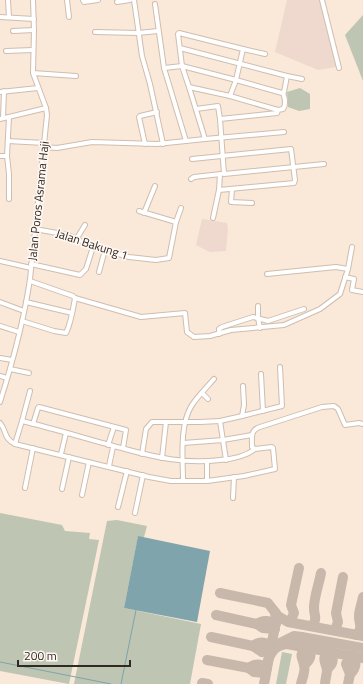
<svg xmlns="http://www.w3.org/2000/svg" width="363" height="684" font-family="'Titillium Web',sans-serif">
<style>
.education{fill:#efd8ce}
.green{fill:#bec5b2}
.water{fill:#7fa4ab}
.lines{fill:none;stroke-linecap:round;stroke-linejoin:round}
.stream{stroke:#7fa4ab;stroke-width:1}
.taxiway{stroke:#c8b8ac;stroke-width:10}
.minor-casing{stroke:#cfbeb0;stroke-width:6}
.minor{stroke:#fff;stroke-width:4}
.labels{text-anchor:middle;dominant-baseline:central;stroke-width:3.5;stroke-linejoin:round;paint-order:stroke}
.street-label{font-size:12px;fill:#312a24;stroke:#fff7f1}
</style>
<rect width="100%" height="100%" fill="#fae8d9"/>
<g class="education">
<path d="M287,0H321L336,67L318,70L275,52Z"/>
<path d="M202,219L227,223L228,229L226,251L210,252L196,245Z"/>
</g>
<g class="green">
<path d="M363,15V81L345,35Z"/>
<path d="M300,88L310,94V109L299,111L288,107L287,92Z"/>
<path d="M0,513L62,525L65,531L90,533L89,539L99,540L69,684L0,671Z"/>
<path d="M117,520L147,526L144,537H138L124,608L201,624L190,684H74L107,521Z"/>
<path d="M282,652L292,654L286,684H276Z"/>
</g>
<path class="water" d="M138,536L210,551L197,622L124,608Z"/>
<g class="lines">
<g class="stream">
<path d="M0,662L111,684"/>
<path d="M121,684L136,610"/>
</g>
<g class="taxiway">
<path d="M220,593L268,603L278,616L288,622L363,636"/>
<path d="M216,615L257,624"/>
<path d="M290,622L294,613L291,605L299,568"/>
<path d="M312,626C318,617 314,617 314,608C314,597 319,584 321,573"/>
<path d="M275,629L263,628L257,624C264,619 269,621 276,624"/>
<path d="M335,630L338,622L336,613L343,577"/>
<path d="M357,635C363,626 359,625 359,616C359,610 362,603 363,597"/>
<path d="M211,637L253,646"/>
<path d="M280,643L294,636L302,637L363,648"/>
<path d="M270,651L262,652L253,646C259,641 265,642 271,646"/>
<path d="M207,660L249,668"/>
<path d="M268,660C272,651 276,645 287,644L363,658"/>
<path d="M304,665C311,660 312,654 309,647"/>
<path d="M327,669C334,664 334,659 331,652"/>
<path d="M266,673L254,672L249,668C255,663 261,664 267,668"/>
<path d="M350,674C356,669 357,664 354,656"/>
<path d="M202,683L208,684"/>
<path d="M264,684L276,621L275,612"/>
<path d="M301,684C302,679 306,670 304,665C302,655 299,658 305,647"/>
<path d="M325,684C325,680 327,674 327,670C326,662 321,660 328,651"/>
<path d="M348,684L350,674L346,664L351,656"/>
</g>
<defs>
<g id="minor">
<path d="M8,0L9,17"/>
<path d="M67,0L69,17"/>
<path d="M83,0L84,2L98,0"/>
<path d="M134,0L142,56L150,84L163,144"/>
<path d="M322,0L339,68"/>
<path d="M117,2L130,0"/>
<path d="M155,4L164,68L186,141"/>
<path d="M0,17L34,19"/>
<path d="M13,31L34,30"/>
<path d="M95,32L138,33L158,31"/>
<path d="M180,48L287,76L284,92L282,93L236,80L243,49L179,33L178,34L182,66L189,87"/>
<path d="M243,49L265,54"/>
<path d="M6,51L33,50"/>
<path d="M164,68L182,66L236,80L230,96L189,87L205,139L284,132"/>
<path d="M33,73L76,76"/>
<path d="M287,76L302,79"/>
<path d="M0,92L38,88"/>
<path d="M283,93C285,98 286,105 283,109L278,110L277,113L220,119L224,174L324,164"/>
<path d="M230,96L278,110"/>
<path d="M196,109L218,106L220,119"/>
<path d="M9,117L7,156L9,174V199"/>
<path d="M3,118L4,91"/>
<path d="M0,119L46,108"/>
<path d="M8,141L44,143"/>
<path d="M145,144L139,117L140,116L157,112"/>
<path d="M43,147L57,148L92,142L157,144L205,139"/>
<path d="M0,156H7"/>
<path d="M192,159L291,149L295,180L294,183L219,190L220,174"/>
<path d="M191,179L194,177L221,174"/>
<path d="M232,189L231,202L252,203"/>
<path d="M144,213L155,186"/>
<path d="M213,218L219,190"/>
<path d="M176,222L181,208"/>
<path d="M35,229L68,235L93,247L129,257L156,260L169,258L176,222L139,211"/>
<path d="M77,238L85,225"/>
<path d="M0,261L31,268"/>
<path d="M31,264L80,275L86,269L93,247"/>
<path d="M348,269L352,247"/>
<path d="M99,272L105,250"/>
<path d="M345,277L354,279L352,290L363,292"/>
<path d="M75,298L141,317L185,313L187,332L194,337L210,336L231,330L284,325L320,309L340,294L348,269L336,267L267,274"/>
<path d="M0,302L24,311"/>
<path d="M26,302L72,313"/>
<path d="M258,306V318L260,328"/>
<path d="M22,321L54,331L66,333C71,323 73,310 75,298L73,296L30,281"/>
<path d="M0,326L19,332"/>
<path d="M219,334V329L222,327L253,317L268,321L304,309"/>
<path d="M0,358L12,360"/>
<path d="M10,369L29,373"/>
<path d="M261,374L263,411"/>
<path d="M0,376L7,378"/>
<path d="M202,393L208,399"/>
<path d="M0,402C13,361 24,320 30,279L47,115L46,108L33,73L34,30L33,0"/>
<path d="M242,416L282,406L280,367"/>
<path d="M22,421L30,391"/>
<path d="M0,423C7,431 3,438 15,444L149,477L171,481H207L244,476L275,469L273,448L272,447L255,449L252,447C252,438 250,430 260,427L322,407L334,406L338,409L345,425L359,423L363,424"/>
<path d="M33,424L38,408L39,407L126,430L123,448"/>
<path d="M183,443L223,440L252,435"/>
<path d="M15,444L22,421C56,429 90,440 125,449C158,458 186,464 220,460C233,459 245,457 255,449"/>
<path d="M108,445L114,427"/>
<path d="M61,454L66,433"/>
<path d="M142,454L146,429L152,422H200L220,421"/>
<path d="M162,458L166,422"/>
<path d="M226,460L220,421L242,416L244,405L243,386"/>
<path d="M109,466L113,447"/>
<path d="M183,481C183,459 179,425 192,405C198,396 207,387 214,379"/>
<path d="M207,481V462"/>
<path d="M25,488L33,448"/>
<path d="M62,489L69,457"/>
<path d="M82,495L89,462"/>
<path d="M233,498L234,477"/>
<path d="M118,507L127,471"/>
<path d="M135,513L143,475"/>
</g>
</defs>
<use href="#minor" class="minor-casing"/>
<use href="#minor" class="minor"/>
</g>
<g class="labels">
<g class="street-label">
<text transform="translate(38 201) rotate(-84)">Jalan Poros Asrama Haji</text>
<text transform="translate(92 244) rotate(18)">Jalan Bakung 1</text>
</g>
</g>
<path d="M18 660v6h112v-6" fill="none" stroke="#312a24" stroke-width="2"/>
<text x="24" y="660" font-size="12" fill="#312a24" stroke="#fff7f1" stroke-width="3" paint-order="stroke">200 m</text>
</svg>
